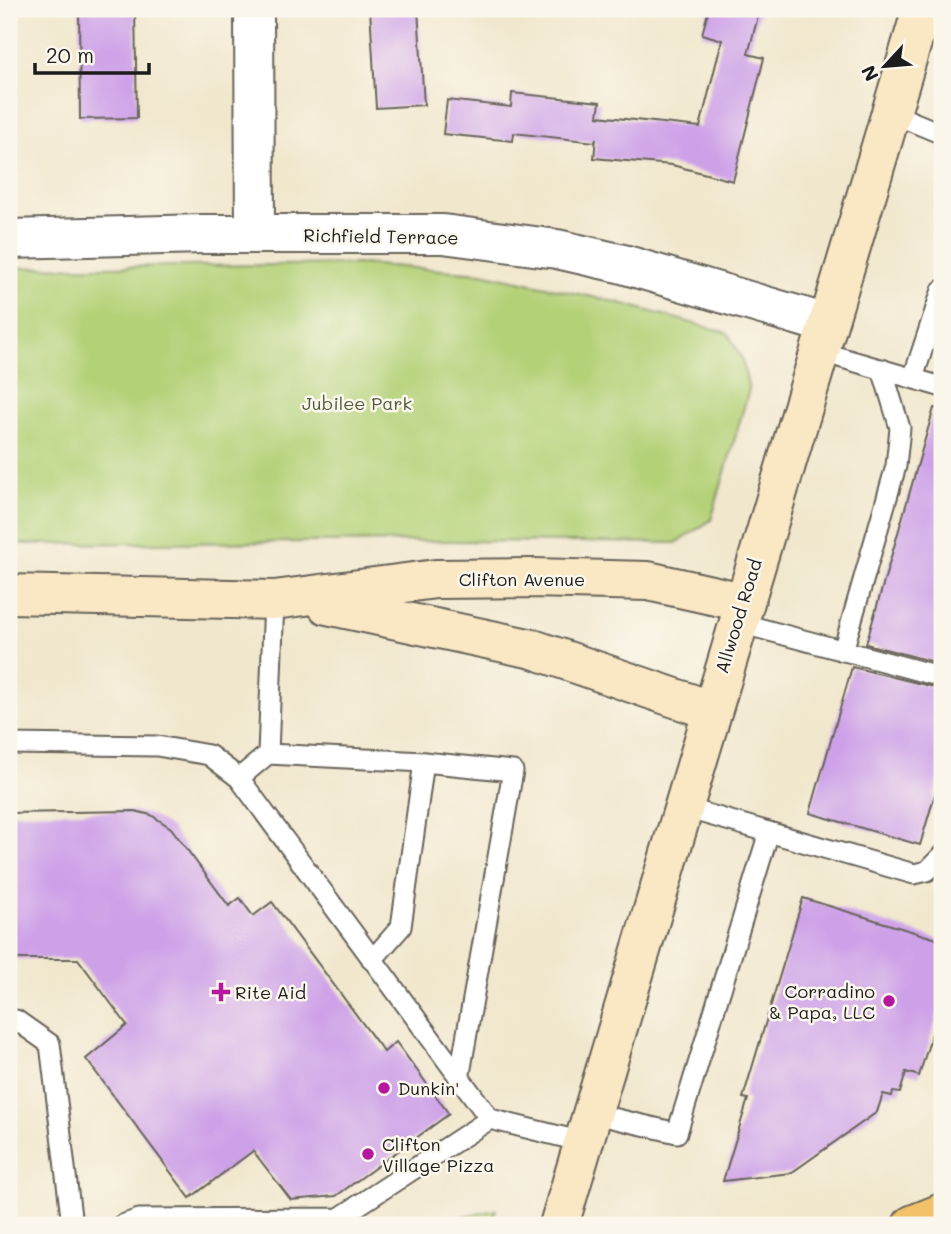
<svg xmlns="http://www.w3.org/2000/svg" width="951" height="1234" font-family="Mali,sans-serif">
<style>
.green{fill:#b3d177;stroke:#68764a;stroke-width:2}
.building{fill:#cda1e8}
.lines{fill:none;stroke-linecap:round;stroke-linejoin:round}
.service-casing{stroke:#67635a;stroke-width:23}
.minor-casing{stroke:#67635a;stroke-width:42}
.secondary-casing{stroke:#67635a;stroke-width:42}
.motorway-casing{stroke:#67635a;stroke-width:42}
.service{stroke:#fff;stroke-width:19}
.minor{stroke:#fff;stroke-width:38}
.secondary{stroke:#fae7c3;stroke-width:38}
.motorway{stroke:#f2c26a;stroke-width:38}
.poi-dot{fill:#b5179e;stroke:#fbf7ec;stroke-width:2.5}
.labels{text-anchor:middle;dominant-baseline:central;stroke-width:5;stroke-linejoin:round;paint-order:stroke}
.street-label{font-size:18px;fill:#1c1c1c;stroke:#fbf7ec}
.park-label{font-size:18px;fill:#515b3c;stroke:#fbf7ec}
.poi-label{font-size:18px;fill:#1c1c1c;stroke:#fbf7ec;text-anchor:start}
</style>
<rect width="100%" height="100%" fill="#fbf7ec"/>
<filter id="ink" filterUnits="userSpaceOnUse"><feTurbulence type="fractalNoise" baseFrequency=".0143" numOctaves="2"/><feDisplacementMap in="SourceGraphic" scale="14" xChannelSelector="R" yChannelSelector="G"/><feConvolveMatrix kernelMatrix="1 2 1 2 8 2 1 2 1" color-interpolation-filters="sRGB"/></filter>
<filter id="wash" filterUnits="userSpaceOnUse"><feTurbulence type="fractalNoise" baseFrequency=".00686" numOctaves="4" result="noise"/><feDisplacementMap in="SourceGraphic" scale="28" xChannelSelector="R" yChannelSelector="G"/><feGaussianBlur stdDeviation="1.57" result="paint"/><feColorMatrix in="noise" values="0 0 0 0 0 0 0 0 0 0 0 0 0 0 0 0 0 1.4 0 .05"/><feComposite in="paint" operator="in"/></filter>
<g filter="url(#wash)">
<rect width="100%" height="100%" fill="#f1e7cd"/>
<g class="green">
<path d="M362,264L482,273L620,303L728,333L742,359L749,390L711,520L676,543L449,541L9,544V268Z"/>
<path d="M496,1210L491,1225H416Z"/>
</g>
<g id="blocks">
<g class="building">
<path d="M79,9H135L137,118L80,119Z"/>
<path d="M370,9H418L424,105L376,108Z"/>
<path d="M709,9H760L748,54L764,58L733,181L672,165L594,158L596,138L595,142L514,133L513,141L443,134L447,100L511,107L512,93L600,102L598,116L700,127L722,40L702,34Z"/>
<path d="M934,408L942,410V664L866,644Z"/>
<path d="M852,667L942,689V770L920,845L810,813Z"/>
<path d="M135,811L151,815L171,828L229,906L240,898L253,916L272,902L384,1052L396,1042L449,1114L336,1196L291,1200L253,1151L190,1198L86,1059L127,1025L78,959H9V813Z"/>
<path d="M803,898L940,940L942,1001L919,1076L906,1072L900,1093L893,1092L892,1096L883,1094L877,1112L791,1173L723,1181L748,1099L743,1098Z"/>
</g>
</g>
</g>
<g filter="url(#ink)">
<use href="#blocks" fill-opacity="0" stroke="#67635a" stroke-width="2"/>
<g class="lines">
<defs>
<g id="service">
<path d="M918,21L942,29"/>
<path d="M889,112L942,134"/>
<path d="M818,351L942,387"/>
<path d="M913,378L942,290"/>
<path d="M736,622L942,677"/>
<path d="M843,651L896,466L900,428L882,369"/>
<path d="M9,744L157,746L209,755L239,778L490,1119L583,1142"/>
<path d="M268,754L274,600"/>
<path d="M239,778L268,754L424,762"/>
<path d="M682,807L914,874L927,871L942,856"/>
<path d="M372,960L401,927L424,762L513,771L459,1079"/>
<path d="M9,1020H16L50,1044L72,1225"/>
<path d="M591,1113L677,1133L769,832"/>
<path d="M122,1225L139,1219L339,1218L490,1119"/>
</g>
<g id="minor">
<path d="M254,9L255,234"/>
<path d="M9,239L204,234H443L557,249L623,264L827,324"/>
</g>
<g id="secondary">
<path d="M9,594L274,600L436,579L533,578L648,581L743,602"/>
<path d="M327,605L533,649L710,710"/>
<path d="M559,1225L922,9"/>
</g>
<path id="motorway" d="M912,1225L942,1213"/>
</defs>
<use href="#service" class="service-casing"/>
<use href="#minor" class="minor-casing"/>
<use href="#secondary" class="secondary-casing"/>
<use href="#motorway" class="motorway-casing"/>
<use href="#service" class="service"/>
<use href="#minor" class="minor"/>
<use href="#secondary" class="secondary"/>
<use href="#motorway" class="motorway"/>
</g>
</g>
<g class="poi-dot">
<path d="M217.5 981.5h7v7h7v7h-7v7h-7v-7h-7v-7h7z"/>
<circle cx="889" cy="1001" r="7"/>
<circle cx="384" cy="1088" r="7"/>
<circle cx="368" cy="1154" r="7"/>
</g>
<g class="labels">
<g class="street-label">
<text transform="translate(381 236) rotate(1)">Richfield Terrace</text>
<text x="522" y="579">Clifton Avenue</text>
<text transform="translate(738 616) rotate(-73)">Allwood Road</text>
</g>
<g class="park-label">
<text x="357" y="403">Jubilee Park</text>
</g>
<g class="poi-label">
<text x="875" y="991" text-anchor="end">Corradino<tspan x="875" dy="21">&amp; Papa, LLC</tspan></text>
<text x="235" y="992">Rite Aid</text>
<text x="398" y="1088">Dunkin'</text>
<text x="382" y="1144">Clifton<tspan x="382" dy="21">Village Pizza</tspan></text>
</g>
</g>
<rect width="951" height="1234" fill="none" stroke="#fbf7ec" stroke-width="35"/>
<g transform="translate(885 66) rotate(244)" stroke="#fbf7ec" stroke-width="5" paint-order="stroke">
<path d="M0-5L12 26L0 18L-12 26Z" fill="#1c1c1c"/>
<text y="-10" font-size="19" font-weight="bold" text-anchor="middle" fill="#1c1c1c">N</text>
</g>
<path d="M35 63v10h114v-10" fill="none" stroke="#1c1c1c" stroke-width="3.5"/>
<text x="46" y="63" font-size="21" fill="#1c1c1c" stroke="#fbf7ec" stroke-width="5" paint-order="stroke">20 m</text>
</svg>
